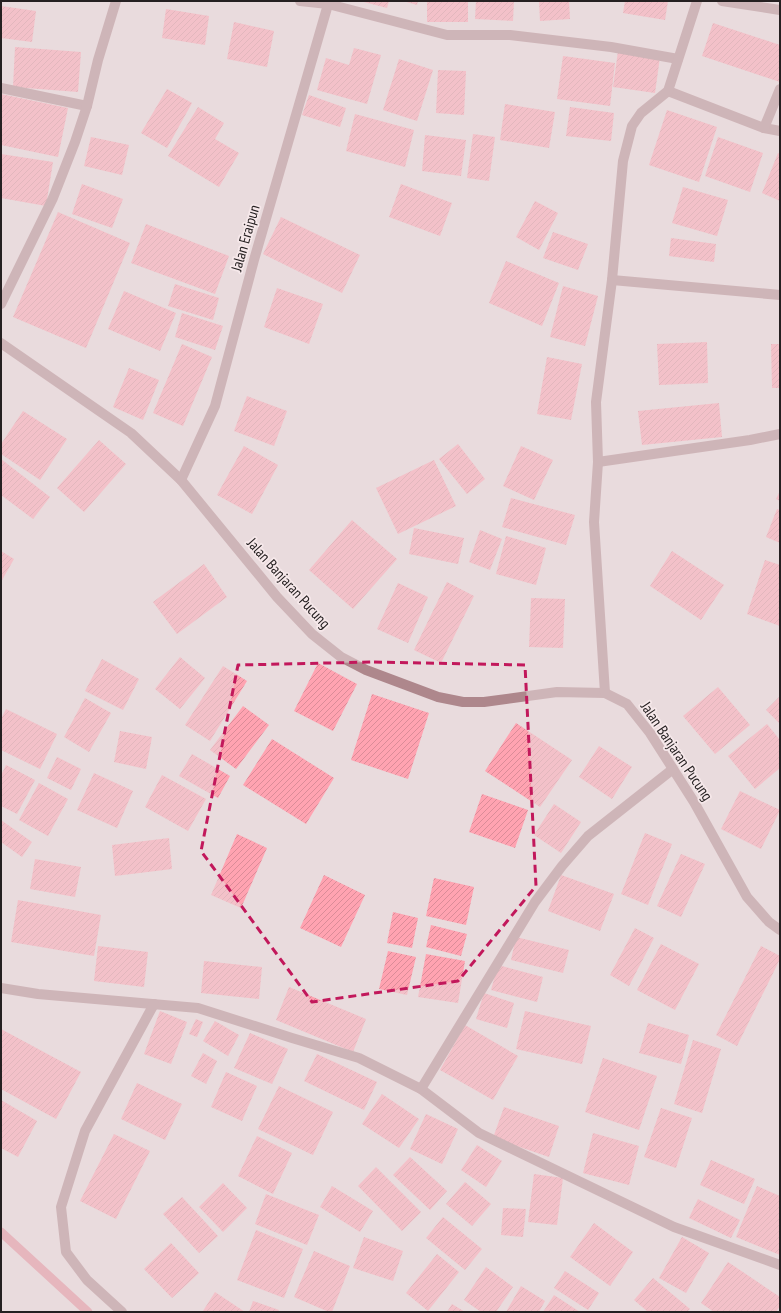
<svg xmlns="http://www.w3.org/2000/svg" width="781" height="1313" font-family="'PT Sans Narrow',sans-serif">
<style>
.lines{fill:none;stroke-linecap:round;stroke-linejoin:round}
.stream{stroke:#e28998;stroke-width:9}
.building{fill:url(#building-hatch)}
.minor{stroke:#ae878c;stroke-width:10}
.marked{fill:none;stroke:#c2185b;stroke-width:3;stroke-dasharray:8 5;stroke-linejoin:round}
.labels{text-anchor:middle;dominant-baseline:central;stroke-width:3.5;stroke-linejoin:round;paint-order:stroke}
.street-label{font-size:15px;fill:#252021;stroke:#f6e8ea}
</style>
<defs>
<pattern id="building-hatch" width="6" height="6" patternUnits="userSpaceOnUse"><rect width="6" height="6" fill="#ffa3b1"/><path d="M-1 1l2-2M0 6l6-6M5 7l2-2" fill="none" stroke="#da8c98"/></pattern>
</defs>
<rect width="100%" height="100%" fill="#e9dbdd"/>
<g class="lines">
<path class="stream" d="M1,1232L88,1312"/>
</g>
<g class="building">
<path d="M360,1H389L387,8Z"/>
<path d="M403,1H418L417,5Z"/>
<rect x="427" y="1" width="41" height="21"/>
<path d="M476,1H514L513,21L475,19Z"/>
<path d="M539,1H569L570,19L540,21Z"/>
<path d="M625,1H668L665,20L623,13Z"/>
<path d="M1,6L36,11L32,42L1,38Z"/>
<path d="M166,9L209,16L205,45L162,38Z"/>
<path d="M234,22L274,31L267,67L227,59Z"/>
<path d="M713,23L780,45V82L702,56Z"/>
<path d="M15,47L81,52L78,92L13,87Z"/>
<path d="M354,48L381,55L367,104L317,90L326,58L349,65Z"/>
<path d="M618,51L660,57L655,93L613,87Z"/>
<path d="M563,56L615,63L610,106L557,99Z"/>
<path d="M399,59L433,70L417,121L383,110Z"/>
<path d="M438,70L466,71L464,115L436,113Z"/>
<path d="M167,89L192,103L167,148L141,133Z"/>
<path d="M1,94L68,108L58,157L1,145Z"/>
<path d="M309,95L346,108L340,127L302,115Z"/>
<path d="M505,104L555,112L549,148L500,140Z"/>
<path d="M198,107L224,123L215,139L239,153L219,187L168,156Z"/>
<path d="M570,107L614,113L611,141L566,136Z"/>
<path d="M667,110L717,127L699,182L649,165Z"/>
<path d="M355,114L414,130L405,167L346,151Z"/>
<path d="M473,134L495,137L489,181L467,178Z"/>
<path d="M425,135L466,140L461,176L422,171Z"/>
<path d="M91,137L129,145L122,175L84,166Z"/>
<path d="M718,137L763,153L750,192L705,176Z"/>
<path d="M778,153L780,154V201L762,193Z"/>
<path d="M1,154L53,162L46,206L1,198Z"/>
<path d="M82,184L123,199L112,228L72,214Z"/>
<path d="M401,184L452,203L440,236L389,217Z"/>
<path d="M683,187L728,200L717,236L672,223Z"/>
<path d="M535,201L558,213L539,250L516,237Z"/>
<path d="M58,212L130,243L86,348L13,317Z"/>
<path d="M281,217L360,255L342,293L263,254Z"/>
<path d="M146,224L229,256L215,294L131,263Z"/>
<path d="M553,232L588,244L578,270L543,258Z"/>
<path d="M671,238L716,244L714,262L669,256Z"/>
<path d="M506,261L559,283L542,326L489,303Z"/>
<path d="M175,284L219,298L213,320L168,306Z"/>
<path d="M563,286L598,296L585,346L550,337Z"/>
<path d="M277,288L323,304L309,344L264,327Z"/>
<path d="M124,291L176,313L160,351L108,329Z"/>
<path d="M182,313L223,326L215,350L175,337Z"/>
<path d="M707,342L708,383L659,385L657,344Z"/>
<path d="M182,344L212,357L183,426L153,413Z"/>
<path d="M771,344H780V388H772Z"/>
<path d="M547,357L582,364L571,420L537,414Z"/>
<path d="M129,368L159,380L143,420L113,407Z"/>
<path d="M247,396L287,411L274,446L234,431Z"/>
<path d="M719,403L722,437L642,445L638,411Z"/>
<path d="M23,411L67,439L40,480L1,454V444Z"/>
<path d="M99,440L126,464L84,512L57,488Z"/>
<path d="M458,444L485,479L467,494L439,459Z"/>
<path d="M244,446L278,465L252,514L217,495Z"/>
<path d="M521,446L553,460L534,500L503,486Z"/>
<path d="M1,459L50,497L33,519L1,495Z"/>
<path d="M434,460L456,506L398,534L376,488Z"/>
<path d="M780,491V501L776,499Z"/>
<path d="M511,498L575,515L566,545L502,527Z"/>
<path d="M777,509L780,510V543L766,537Z"/>
<path d="M352,520L397,559L353,609L309,570Z"/>
<path d="M414,528L464,538L458,564L409,554Z"/>
<path d="M480,530L502,539L490,570L469,562Z"/>
<path d="M506,536L546,548L536,585L496,574Z"/>
<path d="M1,551L14,559L1,582Z"/>
<path d="M672,551L724,585L701,620L650,586Z"/>
<path d="M765,560L780,565V626L747,614Z"/>
<path d="M204,564L227,597L177,634L153,602Z"/>
<path d="M447,582L474,596L441,663L414,650Z"/>
<path d="M398,583L428,597L408,643L377,629Z"/>
<path d="M531,598L565,599L563,648L529,647Z"/>
<path d="M180,657L205,678L180,709L155,689Z"/>
<path d="M102,659L139,679L123,710L85,691Z"/>
<path d="M318,663L357,684L333,731L294,711Z"/>
<path d="M223,666L247,681L210,741L185,725Z"/>
<path d="M718,687L750,725L715,754L683,716Z"/>
<path d="M372,694L429,713L408,779L351,760Z"/>
<path d="M780,696V724L766,710Z"/>
<path d="M85,698L111,713L89,752L64,737Z"/>
<path d="M243,706L269,725L236,769L210,750Z"/>
<path d="M6,709L57,734L40,769L1,750V719Z"/>
<path d="M516,723L572,760L540,807L485,771Z"/>
<path d="M767,724L780,740V768L755,789L728,756Z"/>
<path d="M120,731L152,737L146,769L114,762Z"/>
<path d="M272,739L334,778L306,824L243,785Z"/>
<path d="M599,746L632,767L612,799L579,777Z"/>
<path d="M192,754L230,776L218,798L179,776Z"/>
<path d="M57,757L81,769L71,790L47,778Z"/>
<path d="M6,765L35,780L17,814L1,806V775Z"/>
<path d="M94,773L133,791L117,828L77,810Z"/>
<path d="M162,775L206,799L188,831L145,807Z"/>
<path d="M39,783L68,799L48,836L19,820Z"/>
<path d="M740,791L780,810L761,849L721,829Z"/>
<path d="M482,794L528,810L515,848L469,832Z"/>
<path d="M554,804L581,822L561,853L534,835Z"/>
<path d="M1,820L32,842L22,857L1,842Z"/>
<path d="M645,833L672,844L648,905L621,894Z"/>
<path d="M237,834L267,848L241,908L211,895Z"/>
<path d="M169,838L172,869L115,876L112,845Z"/>
<path d="M681,854L705,864L681,917L657,906Z"/>
<path d="M35,859L81,867L75,897L30,889Z"/>
<path d="M324,875L365,895L341,947L300,928Z"/>
<path d="M561,875L614,894L600,931L548,911Z"/>
<path d="M434,878L474,887L466,925L426,916Z"/>
<path d="M18,900L101,915L94,956L11,942Z"/>
<path d="M393,912L418,918L412,948L387,943Z"/>
<path d="M431,925L467,934L461,956L426,947Z"/>
<path d="M635,928L654,938L629,986L610,975Z"/>
<path d="M516,937L569,950L563,973L511,960Z"/>
<path d="M661,944L699,964L675,1010L637,990Z"/>
<path d="M98,946L148,952L144,987L94,981Z"/>
<path d="M761,946L780,956V959L737,1046L716,1035Z"/>
<path d="M388,951L416,957L407,995L379,989Z"/>
<path d="M426,954L465,961L458,1003L418,997Z"/>
<path d="M204,961L262,967L259,999L201,993Z"/>
<path d="M498,965L543,977L537,1002L491,990Z"/>
<path d="M289,987L366,1019L353,1052L276,1020Z"/>
<path d="M484,993L514,1003L507,1028L476,1019Z"/>
<path d="M160,1011L187,1022L171,1064L144,1054Z"/>
<path d="M525,1011L591,1026L582,1064L516,1049Z"/>
<path d="M196,1019L203,1022L197,1037L189,1034Z"/>
<path d="M215,1021L239,1035L228,1056L203,1041Z"/>
<path d="M648,1023L689,1035L681,1064L639,1053Z"/>
<path d="M465,1025L518,1056L493,1100L440,1070Z"/>
<path d="M1,1029L81,1072L56,1119L1,1089Z"/>
<path d="M250,1033L288,1049L272,1084L234,1068Z"/>
<path d="M693,1040L721,1049L702,1113L674,1104Z"/>
<path d="M203,1053L217,1061L206,1084L191,1076Z"/>
<path d="M317,1054L377,1082L364,1110L304,1081Z"/>
<path d="M603,1058L657,1076L639,1130L585,1112Z"/>
<path d="M226,1072L257,1086L242,1121L211,1107Z"/>
<path d="M137,1083L182,1104L165,1140L121,1119Z"/>
<path d="M279,1086L333,1112L313,1155L258,1129Z"/>
<path d="M382,1094L419,1119L399,1148L362,1124Z"/>
<path d="M1,1100L37,1121L18,1157L1,1148Z"/>
<path d="M504,1107L559,1126L549,1157L493,1138Z"/>
<path d="M661,1108L692,1118L676,1168L644,1157Z"/>
<path d="M426,1114L458,1129L442,1164L410,1149Z"/>
<path d="M593,1133L639,1146L629,1185L583,1173Z"/>
<path d="M114,1134L150,1151L116,1219L80,1201Z"/>
<path d="M257,1136L292,1153L273,1194L238,1176Z"/>
<path d="M477,1145L502,1161L486,1187L461,1170Z"/>
<path d="M410,1157L447,1191L430,1210L393,1175Z"/>
<path d="M711,1160L755,1179L744,1204L700,1185Z"/>
<path d="M376,1167L421,1212L402,1231L358,1186Z"/>
<path d="M534,1174L563,1178L557,1225L528,1222Z"/>
<path d="M465,1182L491,1204L472,1226L446,1204Z"/>
<path d="M223,1183L247,1208L223,1232L199,1207Z"/>
<path d="M332,1186L373,1211L360,1232L320,1207Z"/>
<path d="M757,1186L780,1196V1255L736,1237Z"/>
<path d="M266,1194L319,1215L307,1245L255,1224Z"/>
<path d="M182,1197L218,1236L199,1253L163,1214Z"/>
<path d="M698,1199L740,1220L731,1238L689,1218Z"/>
<path d="M503,1208L526,1209L523,1237L501,1235Z"/>
<path d="M443,1217L482,1249L465,1270L426,1238Z"/>
<path d="M594,1223L633,1252L610,1286L570,1257Z"/>
<path d="M256,1230L303,1249L284,1298L237,1280Z"/>
<path d="M364,1237L403,1251L393,1281L353,1268Z"/>
<path d="M682,1237L709,1253L686,1293L659,1278Z"/>
<path d="M171,1243L199,1273L172,1298L144,1269Z"/>
<path d="M314,1251L350,1266L332,1312H329L294,1297Z"/>
<path d="M437,1254L459,1272L428,1311L406,1293Z"/>
<path d="M728,1262L780,1297V1306L776,1312H714L701,1303Z"/>
<path d="M486,1267L513,1287L496,1312H481L464,1300Z"/>
<path d="M565,1271L599,1293L588,1310L554,1288Z"/>
<path d="M653,1278L690,1309L687,1312H648L634,1300Z"/>
<path d="M521,1286L545,1301L539,1312H506Z"/>
<path d="M215,1292L245,1312H204L203,1311Z"/>
<path d="M554,1295L580,1312H543Z"/>
<path d="M253,1301L279,1310L278,1312H249Z"/>
<path d="M452,1304L465,1312H447Z"/>
</g>
<g class="lines">
<g class="minor">
<path d="M300,1L328,4L447,35H510L611,47L678,59"/>
<path d="M722,1L780,10"/>
<path d="M1,88L87,106"/>
<path d="M668,91L764,128L780,131"/>
<path d="M764,128L780,89"/>
<path d="M612,280L780,295"/>
<path d="M1,304L53,198L75,142L87,106L98,60L116,1"/>
<path d="M1,343L131,433L181,480L277,597L312,634L341,657L366,670L438,697L463,702H484L557,692L605,693L627,704L650,733L694,802L747,897L769,922L780,930"/>
<path d="M598,462L750,440L780,434"/>
<path d="M181,480L215,406L254,260L329,1"/>
<path d="M605,693L594,522L598,462L596,402L612,280L623,161L632,126L641,113L668,91L697,1"/>
<path d="M1,988L38,994L198,1008L292,1038L359,1058L421,1089L479,1133L674,1227L780,1265"/>
<path d="M421,1089L535,902L562,866L588,836L673,769"/>
<path d="M122,1312L87,1280L66,1252L61,1207L85,1131L154,1004"/>
</g>
</g>
<path d="M0 0H781V1313H0ZM374,662L525,665L536,886L458,981L312,1002L201,851L238,665Z" fill="#e9dbdd" fill-opacity=".55" fill-rule="evenodd"/>
<path class="marked" d="M374,662L525,665L536,886L458,981L312,1002L201,851L238,665Z"/>
<g class="labels">
<g class="street-label">
<text transform="translate(245 238) rotate(-74)">Jalan Eraipun</text>
<text transform="translate(289 583) rotate(48)">Jalan Banjaran Pucung</text>
<text transform="translate(677 751) rotate(56)">Jalan Banjaran Pucung</text>
</g>
</g>
<rect width="781" height="1313" fill="none" stroke="#252021" stroke-width="4"/>
</svg>
